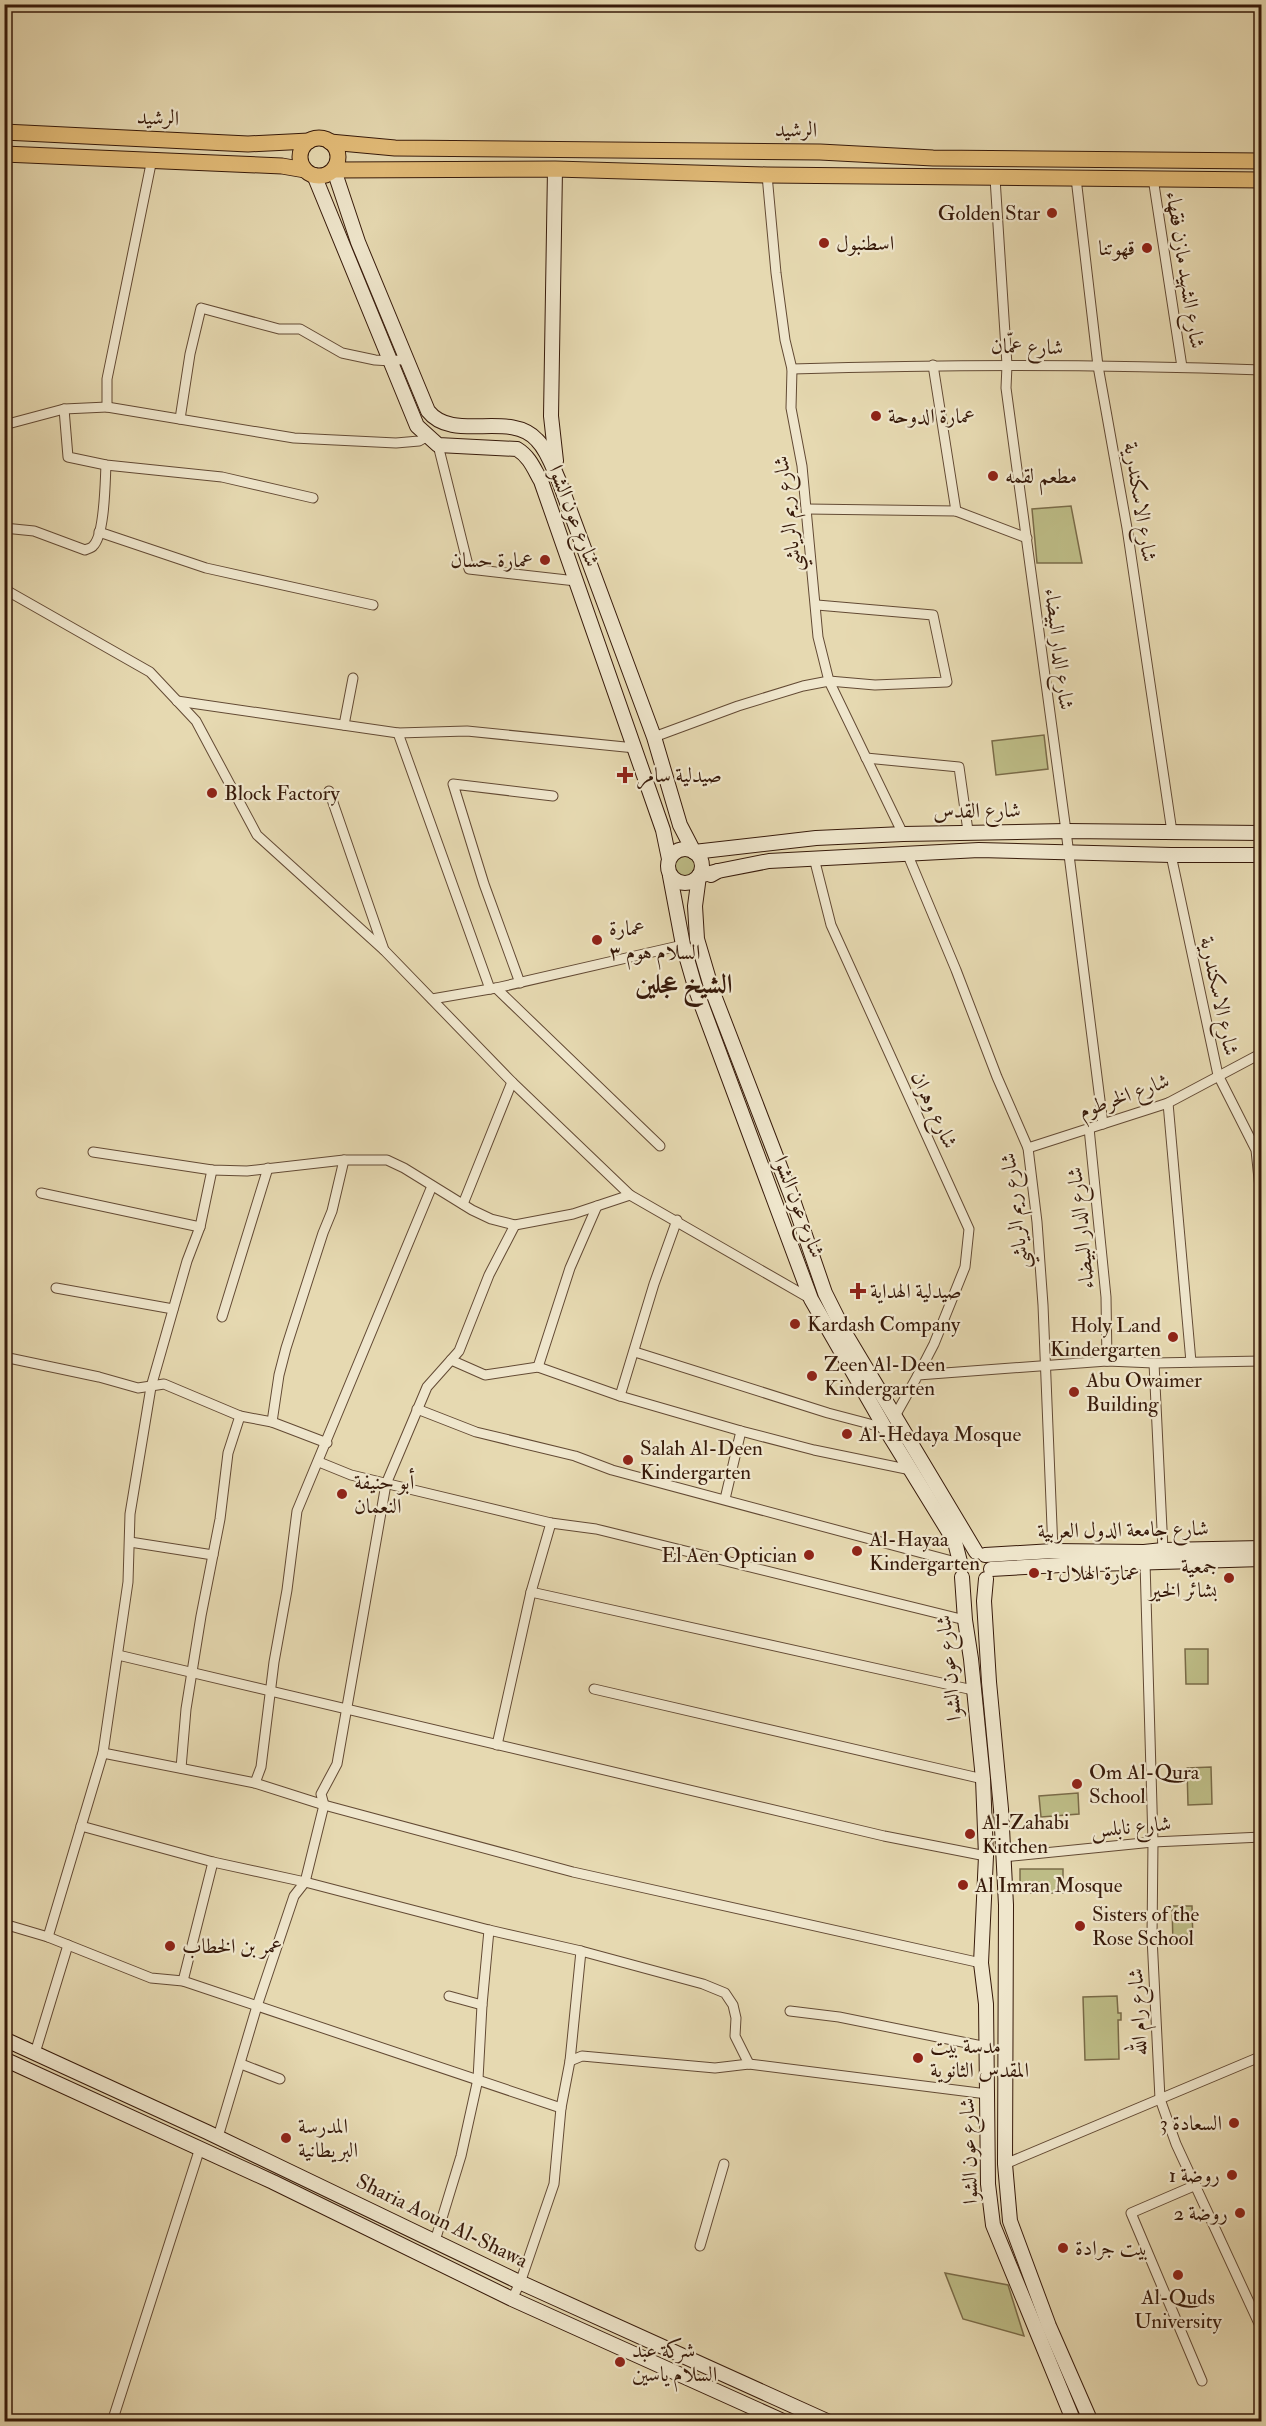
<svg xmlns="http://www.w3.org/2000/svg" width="1266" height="2426" font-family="'IM FELL Double Pica',Amiri,serif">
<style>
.green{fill:#bdbc86;stroke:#7a6b48;stroke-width:1.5}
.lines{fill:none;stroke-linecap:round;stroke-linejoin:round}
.street-casing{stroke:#634a34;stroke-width:11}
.secondary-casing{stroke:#371a0a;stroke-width:16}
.primary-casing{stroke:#371a0a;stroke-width:17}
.street{stroke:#efe6cc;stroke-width:9}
.secondary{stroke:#efe6cc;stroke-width:14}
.primary{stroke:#e3bc78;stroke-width:15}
.poi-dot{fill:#8f2418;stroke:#efe6cc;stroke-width:2}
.labels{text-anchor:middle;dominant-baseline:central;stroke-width:4.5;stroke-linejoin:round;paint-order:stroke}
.street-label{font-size:21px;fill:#371a0a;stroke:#efe6cc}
.poi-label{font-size:21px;fill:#371a0a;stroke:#efe6cc;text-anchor:start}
.district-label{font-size:27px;font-weight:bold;fill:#371a0a;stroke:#efe6cc}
</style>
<rect width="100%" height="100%" fill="#e6d9b1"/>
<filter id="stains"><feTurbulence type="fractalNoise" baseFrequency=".00333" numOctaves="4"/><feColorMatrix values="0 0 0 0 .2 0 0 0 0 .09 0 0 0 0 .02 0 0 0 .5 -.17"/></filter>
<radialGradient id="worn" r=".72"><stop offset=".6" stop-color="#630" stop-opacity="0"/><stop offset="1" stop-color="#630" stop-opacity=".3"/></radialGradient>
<g class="green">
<path d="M1071,506L1082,563H1037L1032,509Z"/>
<path d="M1044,735L1048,769L996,775L992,741Z"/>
<circle cx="685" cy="867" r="11"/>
<path d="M1185,1649H1208V1684H1186Z"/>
<path d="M1211,1767L1212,1804L1188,1805L1187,1768Z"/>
<path d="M1078,1793L1079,1814L1041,1817L1039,1796Z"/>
<rect x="1020" y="1869" width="43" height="24"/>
<path d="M1172,1906H1192L1193,1944H1173Z"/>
<path d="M1117,1996L1118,2013H1121V2020H1118L1119,2059L1085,2060L1083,1997Z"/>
<path d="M945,2273L1008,2285L1024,2336L963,2319Z"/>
</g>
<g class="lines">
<defs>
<g id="street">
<path d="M767,175L776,273L785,340L792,369L791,408L802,466L818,637L829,681L903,834"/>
<path d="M995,178L1007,365L1006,388L1066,831L1103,1124"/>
<path d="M1076,178L1098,366L1127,528L1172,832"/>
<path d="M1153,178L1182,367"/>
<path d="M933,365L956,511"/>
<path d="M792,369C949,364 1105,364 1262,370"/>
<path d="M107,407L294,438L396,443L419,441L428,436"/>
<path d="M64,409L68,457L106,465L222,477L313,498"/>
<path d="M180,419L190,354L201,308L279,329H300L342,353L375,360L391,361L407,359"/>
<path d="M4,425L64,409L107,407V379L152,159"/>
<path d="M438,445L469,569L576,581"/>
<path d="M807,509L956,511L1027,538"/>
<path d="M4,528L34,531L85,550C87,549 92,548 93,546C105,535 105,482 106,465"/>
<path d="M99,532L206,568L373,605"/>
<path d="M4,589L150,672L196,721L257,835L385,951L512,1082L630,1195L811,1299"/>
<path d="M177,701L398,733L467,731L635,748"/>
<path d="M344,725L353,678"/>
<path d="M398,733L490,989"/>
<path d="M654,737L738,706L803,686L829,681L875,685L947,682L933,615L817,605"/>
<path d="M866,758L959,767L968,831"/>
<path d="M329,791L384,950"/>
<path d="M907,853L956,970L997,1077L1028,1148L1037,1222L1043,1305L1053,1551"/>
<path d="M1171,855L1218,1075L1256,1150L1262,1208"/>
<path d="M814,858L831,925L969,1229L965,1267L934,1344L918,1375"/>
<path d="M520,983L484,884L453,784L553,796"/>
<path d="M496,988L660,1146"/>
<path d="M432,999L496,988L683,945"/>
<path d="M1168,1103L1191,1362"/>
<path d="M1089,1128L1106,1297L1107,1361"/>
<path d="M1028,1148L1168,1103L1262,1053"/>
<path d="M93,1152L212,1170L247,1171L344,1160H387L404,1168L472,1210L491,1219L515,1225L573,1214L630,1195"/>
<path d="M41,1193L200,1227"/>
<path d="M463,1204L512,1082"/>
<path d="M56,1288L173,1309"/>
<path d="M222,1317L268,1168"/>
<path d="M635,1352L828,1413L885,1428"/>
<path d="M4,1357L99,1377L138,1388L164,1384L240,1416L272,1422L327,1443"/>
<path d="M451,1360L485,1375L538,1367L620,1396L741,1431L814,1450L911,1470"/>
<path d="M1154,1363L1163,1550"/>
<path d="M538,1367L570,1268L597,1206"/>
<path d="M620,1396L654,1284L677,1220"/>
<path d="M417,1409L476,1432L575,1456L612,1470L952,1561"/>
<path d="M895,1416L918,1375L1107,1361L1154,1363L1262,1361"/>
<path d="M272,1422L279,1375L286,1348L323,1233L332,1211L344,1160"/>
<path d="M319,1462L351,1475L551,1523L596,1529L965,1620"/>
<path d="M725,1499L741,1431"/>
<path d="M130,1542L213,1555"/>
<path d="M1145,1562L1153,1842L1152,1937L1160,2099L1176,2144L1262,2330"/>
<path d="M531,1592L973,1690"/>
<path d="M118,1655L884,1836L986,1856"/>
<path d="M594,1689L983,1779"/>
<path d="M497,1745L531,1592L551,1523"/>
<path d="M103,1753L255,1783L324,1805L321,1794L337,1764L386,1484L427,1387L459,1351L489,1275L515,1225"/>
<path d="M181,1768L186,1709L201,1616L220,1519L228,1453L240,1416"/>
<path d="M255,1783L261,1767L274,1662L287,1590L297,1511L432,1186"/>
<path d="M81,1826L213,1862"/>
<path d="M1003,1857L1153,1842L1262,1837"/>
<path d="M4,1924L48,1937L151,1978L183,1981L561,2108"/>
<path d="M48,1937L103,1753L128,1582L130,1514L151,1387L187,1261L200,1227L212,1170"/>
<path d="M183,1981L213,1862L305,1882L489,1930L581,1951L703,1984L725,1993L733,2005L736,2018L735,2036L749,2064"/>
<path d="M449,1996L482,2005"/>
<path d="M790,2011L839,2017L987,2047"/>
<path d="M35,2053L68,1945"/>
<path d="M570,2061L582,2056L715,2068L749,2064L987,2094"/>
<path d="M241,2064L280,2079"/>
<path d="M218,2137L257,2006L294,1896L305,1882L324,1805L573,1872L981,1963"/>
<path d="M1005,2164L1262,2056"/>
<path d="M1196,2185L1131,2213L1202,2381"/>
<path d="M435,2241L461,2156L478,2079L482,2005L489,1930"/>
<path d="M700,2246L724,2164"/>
<path d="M512,2299L520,2283L554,2184L561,2108L570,2061L581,1951"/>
<path d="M112,2422L200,2148"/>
</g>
<g id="secondary">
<path d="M555,169L551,416L556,461"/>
<path d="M334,170L358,242L428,411C453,443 510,410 537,440C548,451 553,468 559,481L654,737L680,825L694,852L816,838L903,834L1066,831L1262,833"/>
<path d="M314,175L417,426L438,445L517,449C530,457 534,469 541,481L663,830L669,859"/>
<circle cx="685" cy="866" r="17"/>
<path d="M718,871L699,876L695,906L697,939L712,990L794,1203L825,1293L845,1333L976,1552"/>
<path d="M711,875L718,871L769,861L979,850L1171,855H1262"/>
<path d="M670,876L683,945L696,990L811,1299L885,1428L955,1542L960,1562"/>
<path d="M985,1555L1053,1551L1144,1552L1163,1550L1262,1548"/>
<path d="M991,1569L1061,1565L1262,1559"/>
<path d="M962,1577L965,1620L971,1659L983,1779L986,1856L981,1963L986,2004L988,2184L993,2225L1074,2422"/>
<path d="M986,1579L984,1601L989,1682L1001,1809L1006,1905L1005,2164L1010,2221L1049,2326L1091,2422"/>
<path d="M4,2039L207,2132L515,2280L829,2422"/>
<path d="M4,2059L273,2182L512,2299L785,2422"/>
</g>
<g id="primary">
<path d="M4,132L248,144L309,141"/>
<circle cx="319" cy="157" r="19"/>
<path d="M330,142L395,148L820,152L933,158L1262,161"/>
<path d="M4,154L282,166L305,170"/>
<path d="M334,170L555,169L767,175L1262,180"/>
</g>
</defs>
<use href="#street" class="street-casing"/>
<use href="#secondary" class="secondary-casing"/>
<use href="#primary" class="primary-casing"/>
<use href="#street" class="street"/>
<use href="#secondary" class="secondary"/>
<use href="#primary" class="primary"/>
</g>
<g class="poi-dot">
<circle cx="1052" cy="213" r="6"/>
<circle cx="824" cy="243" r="6"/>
<circle cx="1147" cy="248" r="6"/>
<circle cx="876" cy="416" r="6"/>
<circle cx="993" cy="476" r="6"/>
<circle cx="545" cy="560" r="6"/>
<path d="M622 766h6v6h6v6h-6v6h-6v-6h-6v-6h6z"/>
<circle cx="212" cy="793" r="6"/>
<circle cx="597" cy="940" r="6"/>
<path d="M855 1282h6v6h6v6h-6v6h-6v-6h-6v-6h6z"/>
<circle cx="795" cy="1324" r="6"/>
<circle cx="1173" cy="1337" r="6"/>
<circle cx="812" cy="1376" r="6"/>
<circle cx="1074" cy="1392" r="6"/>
<circle cx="847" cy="1434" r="6"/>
<circle cx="628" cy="1460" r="6"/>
<circle cx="342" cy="1494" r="6"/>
<circle cx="857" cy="1551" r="6"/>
<circle cx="809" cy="1555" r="6"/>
<circle cx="1034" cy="1573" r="6"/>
<circle cx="1229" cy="1578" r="6"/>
<circle cx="1077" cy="1784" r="6"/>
<circle cx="970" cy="1834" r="6"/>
<circle cx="963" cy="1885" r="6"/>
<circle cx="1080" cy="1926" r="6"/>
<circle cx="170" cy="1946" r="6"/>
<circle cx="918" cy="2058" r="6"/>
<circle cx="1234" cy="2123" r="6"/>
<circle cx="286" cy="2138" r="6"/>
<circle cx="1232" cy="2175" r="6"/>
<circle cx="1240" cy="2213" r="6"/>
<circle cx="1063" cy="2248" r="6"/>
<circle cx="1178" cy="2275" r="6"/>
<circle cx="620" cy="2362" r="6"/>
</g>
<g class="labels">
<g class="street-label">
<text transform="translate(158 118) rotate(3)">الرشيد</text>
<text transform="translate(796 130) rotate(1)">الرشيد</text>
<text transform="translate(1185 270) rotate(81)">شارع الشهيد مازن فقهاء</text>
<text transform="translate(1027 347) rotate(1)">شارع عمّان</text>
<text transform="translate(1140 502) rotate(81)">شارع الاسكندرية</text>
<text transform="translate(788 514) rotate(-97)">شارع ريم الرياشي</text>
<text transform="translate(574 516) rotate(69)">شارع عون الشوا</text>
<text transform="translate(1059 649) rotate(83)">شارع الدار البيضاء</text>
<text transform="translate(977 811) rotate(-1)">شارع القدس</text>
<text transform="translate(1219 996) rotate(78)">شارع الاسكندرية</text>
<text transform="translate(1124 1096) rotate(-20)">شارع الخرطوم</text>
<text transform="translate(934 1110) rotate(65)">شارع وهران</text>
<text transform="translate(799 1207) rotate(69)">شارع عون الشوا</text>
<text transform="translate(1015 1211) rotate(-97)">شارع ريم الرياشي</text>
<text transform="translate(1081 1228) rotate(-96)">شارع الدار البيضاء</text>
<text transform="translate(1123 1530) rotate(-1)">شارع جامعة الدول العربية</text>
<text transform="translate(949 1668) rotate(-96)">شارع عون الشوا</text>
<text transform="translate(1131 1827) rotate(-5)">شارع نابلس</text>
<text transform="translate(1138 2012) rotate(-93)">شارع رام الله</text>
<text transform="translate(969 2151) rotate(-92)">شارع عون الشوا</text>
<text transform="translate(442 2221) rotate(26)">Sharia Aoun Al-Shawa</text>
</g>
<g class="poi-label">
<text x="1040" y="213" text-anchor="end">Golden Star</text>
<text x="836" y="243">اسطنبول</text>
<text x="1135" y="248" text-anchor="end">قهوتنا</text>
<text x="888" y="416">عمارة الدوحة</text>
<text x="1005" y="476">مطعم لقمه</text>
<text x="533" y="560" text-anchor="end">عمارة حسان</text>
<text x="637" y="775">صيدلية سامر</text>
<text x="224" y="793">Block Factory</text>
<text x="609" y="928">عمارة<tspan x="609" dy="24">السلام هوم ٣</tspan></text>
<text x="870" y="1291">صيدلية الهداية</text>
<text x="807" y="1324">Kardash Company</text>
<text x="1161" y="1325" text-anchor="end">Holy Land<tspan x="1161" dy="24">Kindergarten</tspan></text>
<text x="824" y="1364">Zeen Al-Deen<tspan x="824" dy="24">Kindergarten</tspan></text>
<text x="1086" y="1380">Abu Owaimer<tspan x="1086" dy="24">Building</tspan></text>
<text x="859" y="1434">Al-Hedaya Mosque</text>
<text x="640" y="1448">Salah Al-Deen<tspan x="640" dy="24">Kindergarten</tspan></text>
<text x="354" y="1482">أبو حنيفة<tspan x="354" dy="24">النعمان</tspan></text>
<text x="869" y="1539">Al-Hayaa<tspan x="869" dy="24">Kindergarten</tspan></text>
<text x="797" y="1555" text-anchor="end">El Aen Optician</text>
<text x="1217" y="1566" text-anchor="end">جمعية<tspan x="1217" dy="24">بشائر الخير</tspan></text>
<text x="1046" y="1573">عمارة الهلال 1</text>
<text x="1089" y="1772">Om Al-Qura<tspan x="1089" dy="24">School</tspan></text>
<text x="982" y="1822">Al-Zahabi<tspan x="982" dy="24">Kitchen</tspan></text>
<text x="975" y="1885">Al Imran Mosque</text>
<text x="1092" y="1914">Sisters of the<tspan x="1092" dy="24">Rose School</tspan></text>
<text x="182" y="1946">عمر بن الخطاب</text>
<text x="930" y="2046">مدسة بيت<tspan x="930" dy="24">المقدس الثانوية</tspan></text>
<text x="1222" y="2123" text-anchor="end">السعادة 3</text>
<text x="298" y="2126">المدرسة<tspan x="298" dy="24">البريطانية</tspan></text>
<text x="1220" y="2175" text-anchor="end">روضة 1</text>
<text x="1228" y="2213" text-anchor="end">روضة 2</text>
<text x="1075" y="2248">بيت جرادة</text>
<text x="1178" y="2297" text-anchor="middle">Al-Quds<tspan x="1178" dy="24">University</tspan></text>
<text x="632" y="2350">شركة عبد<tspan x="632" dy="24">السلام ياسين</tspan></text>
</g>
<g class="district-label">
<text x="684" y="984">الشيخ عجلين</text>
</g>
</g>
<rect width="1266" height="2426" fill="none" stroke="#e6d9b1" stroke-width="24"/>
<rect x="6" y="6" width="1254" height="2414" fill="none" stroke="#371a0a" stroke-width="3"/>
<rect x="12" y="12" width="1242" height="2402" fill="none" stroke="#371a0a" stroke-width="1.5"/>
<rect width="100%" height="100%" filter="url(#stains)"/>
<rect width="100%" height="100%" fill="url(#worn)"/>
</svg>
